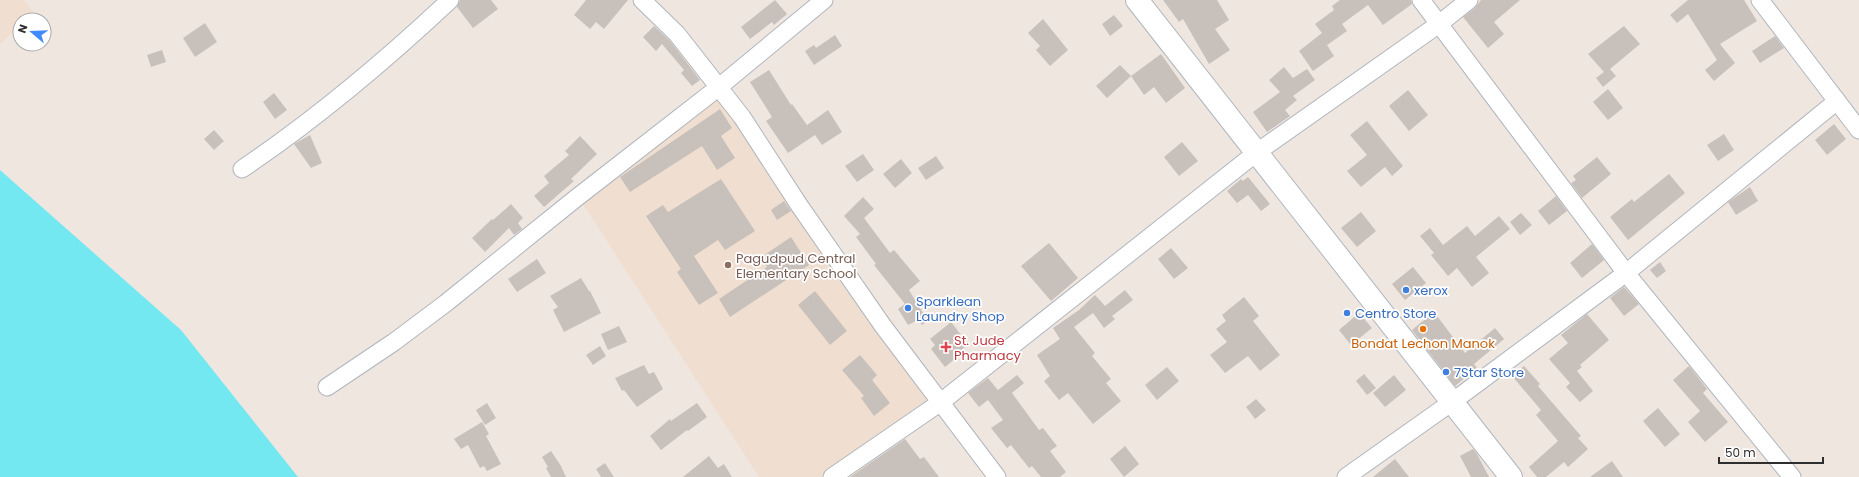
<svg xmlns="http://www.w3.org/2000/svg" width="1859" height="477" font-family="Poppins,sans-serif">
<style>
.education{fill:#f0dfd0}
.water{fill:#74e8f0}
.building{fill:#c8c1bb}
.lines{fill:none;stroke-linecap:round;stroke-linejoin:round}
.street-casing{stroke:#b0b6be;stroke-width:19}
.secondary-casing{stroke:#b0b6be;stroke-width:24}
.street{stroke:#fff;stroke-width:17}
.secondary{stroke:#fff;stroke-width:22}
.education-dot{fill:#8d6e63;stroke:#fff;stroke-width:1.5}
.shop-dot{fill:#3f7fe0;stroke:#fff;stroke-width:1.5}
.food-dot{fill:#e8710a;stroke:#fff;stroke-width:1.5}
.health-dot{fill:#e0444e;stroke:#fff;stroke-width:1.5}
.labels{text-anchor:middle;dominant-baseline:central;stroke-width:3.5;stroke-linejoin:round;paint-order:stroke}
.education-label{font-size:13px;fill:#785e54;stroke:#fff;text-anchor:start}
.shop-label{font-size:13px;fill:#366cbe;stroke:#fff;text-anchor:start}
.health-label{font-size:13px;fill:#be3a42;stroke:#fff;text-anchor:start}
.food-label{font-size:13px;fill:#c56008;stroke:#fff}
</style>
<rect width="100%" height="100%" fill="#efe6e0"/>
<g class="education">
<path d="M0,0H24L33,12L25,20H20V25L0,44Z"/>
<path d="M718,97L929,401L820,477H759L581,201Z"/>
</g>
<path class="water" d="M0,170L181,330L298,477H0Z"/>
<g class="building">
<path d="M460,0H491L498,9L473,28L457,7Z"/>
<path d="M586,0H628L604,29L596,22L590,29L574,15Z"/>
<path d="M775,0L787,14L774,25L772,22L750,39L741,27Z"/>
<path d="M1163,0H1217L1229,20L1215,29L1230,50L1209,64L1183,19L1179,22Z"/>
<path d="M1340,0H1411L1412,4L1383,25L1368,5L1342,24L1347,31L1327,45L1334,56L1313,71L1299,51L1322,33L1315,24L1334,10L1332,6Z"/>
<path d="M1481,0H1520L1494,22L1504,34L1488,48L1463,17L1475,8Z"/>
<path d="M1688,0H1744L1757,21L1720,44L1735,63L1714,81L1705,70L1717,60L1688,14L1677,23L1670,15Z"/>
<path d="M1114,15L1123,26L1110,36L1102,24Z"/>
<path d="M1043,19L1068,50L1050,66L1036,50L1040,46L1028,33Z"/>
<path d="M205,23L217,42L195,57L183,38Z"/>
<path d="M654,26L670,41L700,80L692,86L681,73L684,70L662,44L656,51L643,37Z"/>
<path d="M1624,26L1640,44L1610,69L1616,76L1603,87L1596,78L1604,72L1588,54Z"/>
<path d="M835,35L842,46L814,65L805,51L814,45L816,48Z"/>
<path d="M1775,36L1784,48L1760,63L1752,51Z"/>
<path d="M162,50L166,62L151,67L147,55Z"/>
<path d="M1161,54L1185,88L1166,103L1154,87L1144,95L1131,76Z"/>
<path d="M1120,65L1131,76L1107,98L1096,86Z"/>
<path d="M1284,67L1293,78L1307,69L1315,80L1293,96L1297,100L1285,110L1290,116L1267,132L1253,112L1280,92L1269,80Z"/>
<path d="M769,70L791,105L792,104L807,125L828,110L842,132L822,145L815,135L788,153L766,121L772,117L750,82Z"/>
<path d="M1608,89L1623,108L1608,120L1593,102Z"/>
<path d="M1408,90L1428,115L1409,131L1389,106Z"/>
<path d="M274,93L287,110L275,119L263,102Z"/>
<path d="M720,109L732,128L721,136L735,158L717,170L702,146L630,192L620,177Z"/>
<path d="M1367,121L1403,166L1392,176L1385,167L1361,187L1347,171L1367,155L1350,135Z"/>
<path d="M1834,124L1846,139L1827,155L1815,140Z"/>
<path d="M214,130L224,141L214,150L204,139Z"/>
<path d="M1724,134L1734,150L1718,161L1707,145Z"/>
<path d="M310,135L322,163L311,168L294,144Z"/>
<path d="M580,136L597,154L571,179L574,181L544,207L534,196L549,183L544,176L569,155L565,151Z"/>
<path d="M1182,142L1198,161L1179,176L1164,157Z"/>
<path d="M863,154L874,170L857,182L845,166Z"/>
<path d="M936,156L944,168L926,180L918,168Z"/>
<path d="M1597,157L1611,174L1582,198L1571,183L1576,180L1573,176Z"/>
<path d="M901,159L912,173L895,188L883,174Z"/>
<path d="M1669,174L1685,193L1628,240L1610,217L1632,199L1634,202Z"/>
<path d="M1248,177L1270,204L1261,211L1248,195L1237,203L1227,191L1241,179L1243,181Z"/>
<path d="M721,179L755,231L725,250L718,240L694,256L718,293L699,305L677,272L681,269L646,216L663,205L668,212Z"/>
<path d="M1750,187L1758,201L1736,215L1728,202Z"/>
<path d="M1556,196L1567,211L1549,225L1538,211Z"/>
<path d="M863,197L874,209L864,218L890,253L894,250L920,281L909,290L928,321L922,325L918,320L908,325L898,309L905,304L874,265L876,264L856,237L860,234L844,216Z"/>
<path d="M784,201L791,211L777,220L771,210Z"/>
<path d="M511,204L523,218L518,223L522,229L514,235L509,228L485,252L472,238L492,219L493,220Z"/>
<path d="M1361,212L1376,231L1357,247L1341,228Z"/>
<path d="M1521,213L1532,225L1520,235L1510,222Z"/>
<path d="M1499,216L1510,229L1476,257L1489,273L1472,287L1457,268L1448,276L1431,255L1434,253L1420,236L1430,228L1443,245L1467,226L1475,236Z"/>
<path d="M791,237L809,265L730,317L719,299L767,267L760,258Z"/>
<path d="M1049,243L1078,278L1051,301L1021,266Z"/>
<path d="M1592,244L1604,260L1582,278L1570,263Z"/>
<path d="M1171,248L1188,268L1174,279L1158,259Z"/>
<path d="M537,259L546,273L517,292L508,279Z"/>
<path d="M1660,262L1666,271L1657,278L1650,270Z"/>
<path d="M1413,267L1426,283L1405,300L1392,284Z"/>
<path d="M581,278L589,291H590L601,313L564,332L553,310L558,307L550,296Z"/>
<path d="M1624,287L1639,304L1624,316L1610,298Z"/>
<path d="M1125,290L1133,300L1112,316L1115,319L1104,328L1093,313L1074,327L1095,353L1092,356L1111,379L1106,383L1121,401L1093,424L1068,393L1059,400L1044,381L1050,376L1037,355L1060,339L1053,328L1079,310L1095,295L1105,306Z"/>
<path d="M815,291L847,331L830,345L798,305Z"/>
<path d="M1244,297L1259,316L1253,321L1280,355L1260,371L1248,356L1225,373L1210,355L1227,342L1216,329L1226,321L1222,315Z"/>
<path d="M1434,312L1465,353L1495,328L1504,339L1474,364L1477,368L1455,386L1412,330Z"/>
<path d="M1359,313L1372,328L1351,345L1339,330Z"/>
<path d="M1587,314L1609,340L1580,365L1582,367L1577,371L1593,391L1580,402L1566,387L1570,383L1549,359L1568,343L1561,335Z"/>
<path d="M951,322L968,344L959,352L961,354L945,367L931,349L935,345L930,339Z"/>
<path d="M619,326L627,342L608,350L601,334Z"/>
<path d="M600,346L606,356L593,365L586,355Z"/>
<path d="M860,355L877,375L872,380L890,403L874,416L861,398L864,396L842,370Z"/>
<path d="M644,365L649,374L654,372L663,389L637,407L624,390L622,391L615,378Z"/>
<path d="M1524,366L1540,384L1538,386L1581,436L1578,438L1588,449L1568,467L1564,462L1546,477H1537L1529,467L1558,441L1536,415L1541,410L1512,376Z"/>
<path d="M1689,366L1707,389L1703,393L1728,422L1705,442L1688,422L1700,411L1673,380Z"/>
<path d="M1167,367L1179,381L1157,400L1145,385Z"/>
<path d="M1364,374L1376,388L1367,395L1356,381Z"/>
<path d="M1017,375L1024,383L1012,393L1039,430L1043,428L1057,446L1050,451L1066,472L1060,477H1041L1032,466L1029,468L1011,445L1007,448L991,428L1003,420L988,400L979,407L968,393L988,378L998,390Z"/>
<path d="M1394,375L1406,390L1385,407L1373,393Z"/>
<path d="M1256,399L1266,410L1255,419L1246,407Z"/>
<path d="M487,403L496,418L485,425L476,410Z"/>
<path d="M697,403L707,417L688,431L687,430L661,450L650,436L670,419L671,421Z"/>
<path d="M1658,408L1680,434L1665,447L1643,421Z"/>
<path d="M482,422L489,434L486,436L501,464L487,471L484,466L480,468L468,445L461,449L454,439Z"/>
<path d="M905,439L920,459L924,457L939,477H850Z"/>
<path d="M1125,446L1139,464L1124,477L1110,459Z"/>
<path d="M1473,449L1477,454L1489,477H1471L1460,456Z"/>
<path d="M551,451L561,466L566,477H551L546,468L548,467L542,457Z"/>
<path d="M709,456L718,468L724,464L732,477H683Z"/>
<path d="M1395,459L1409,477H1373Z"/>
<path d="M1612,461L1623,477H1590Z"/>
<path d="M605,463L614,477H601L596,469Z"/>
</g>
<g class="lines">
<defs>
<g id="street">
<path d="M642,0L677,34L742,117L799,205L883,326L997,477"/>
<path d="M1421,0L1626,273L1792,477"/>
<path d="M1760,0L1859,130"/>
<path d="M242,169C316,119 385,61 450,0"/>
<path d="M327,387L394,342L446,303L575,199L719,87L824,0"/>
<path d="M832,477L941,402L1256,153L1439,24L1469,0"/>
<path d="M1346,477L1452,402L1626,273L1837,101"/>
</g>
<path id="secondary" d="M1137,0L1511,477"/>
</defs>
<use href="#street" class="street-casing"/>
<use href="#secondary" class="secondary-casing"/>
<use href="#street" class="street"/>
<use href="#secondary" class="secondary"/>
</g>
<circle class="education-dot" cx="728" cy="265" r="4"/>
<g class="shop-dot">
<circle cx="1406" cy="290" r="4"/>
<circle cx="908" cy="308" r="4"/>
<circle cx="1347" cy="313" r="4"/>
<circle cx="1446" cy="372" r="4"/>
</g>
<circle class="food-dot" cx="1423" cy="329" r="4"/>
<path class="health-dot" d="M944 341h4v4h4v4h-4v4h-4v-4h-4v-4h4z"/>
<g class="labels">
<g class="education-label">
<text x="736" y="258">Pagudpud Central<tspan x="736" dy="15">Elementary School</tspan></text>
</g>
<g class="shop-label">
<text x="1414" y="290">xerox</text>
<text x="916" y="301">Sparklean<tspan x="916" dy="15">Laundry Shop</tspan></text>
<text x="1355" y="313">Centro Store</text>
<text x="1454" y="372">7Star Store</text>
</g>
<g class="health-label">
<text x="954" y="340">St. Jude<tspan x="954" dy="15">Pharmacy</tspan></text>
</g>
<g class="food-label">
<text x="1423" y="343">Bondat Lechon Manok</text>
</g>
</g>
<g transform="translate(32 32) rotate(289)"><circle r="19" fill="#ffffff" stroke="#ababab"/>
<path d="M0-3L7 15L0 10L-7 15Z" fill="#418afb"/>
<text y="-6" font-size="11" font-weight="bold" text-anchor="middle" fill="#2e2e2e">N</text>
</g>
<path d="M1719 457v6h104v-6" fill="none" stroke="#2e2e2e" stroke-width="2"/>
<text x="1725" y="457" font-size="12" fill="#2e2e2e" stroke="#ffffff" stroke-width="3" paint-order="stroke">50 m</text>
</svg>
